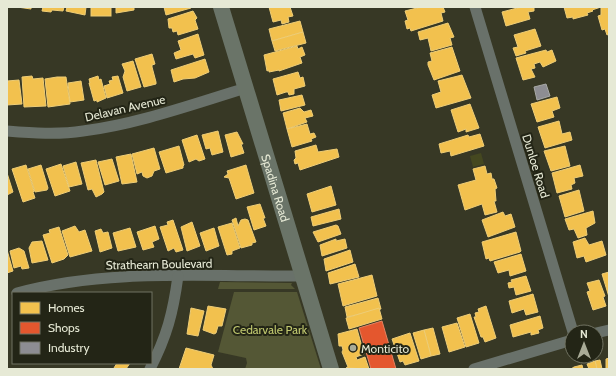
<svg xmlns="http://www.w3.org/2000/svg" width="616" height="376" font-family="Cabin,sans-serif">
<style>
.built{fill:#454820}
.green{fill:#545735}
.homes{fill:#f2c14e;stroke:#eecd76}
.shops{fill:#e4572e;stroke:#e58360}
.industry{fill:#8d8d92;stroke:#a8a9a6}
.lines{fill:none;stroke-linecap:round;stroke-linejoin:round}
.street{stroke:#69716a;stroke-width:11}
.secondary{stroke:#6a7468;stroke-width:16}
.poi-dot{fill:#a9ab97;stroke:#232516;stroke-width:1.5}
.labels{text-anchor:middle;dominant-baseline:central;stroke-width:4;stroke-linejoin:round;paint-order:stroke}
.street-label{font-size:12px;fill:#e6e9d5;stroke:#232516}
.park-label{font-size:12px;fill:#c0c86f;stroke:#232516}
.poi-label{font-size:12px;fill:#e6e9d5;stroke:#232516;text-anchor:start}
</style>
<rect width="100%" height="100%" fill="#373825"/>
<path class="built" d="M481,153L484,164L473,167L470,156Z"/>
<g class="green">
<path d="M220,282L292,283L291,285L295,289H218Z"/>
<path d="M234,292H297L321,369H245L247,363L246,358L218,352Z"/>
</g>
<g class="homes">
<path d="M17,7H31V9Z"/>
<path d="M43,7H64L63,11L52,10L51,12L42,11Z"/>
<path d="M67,7H86L85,15L66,11Z"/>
<rect x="91" y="7" width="20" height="9"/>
<path d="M116,7H134V10L116,13Z"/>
<path d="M164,7H191V8L166,15Z"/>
<path d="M266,7H290L293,16L288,17L289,22L282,24L281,20L273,22L269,7Z"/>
<path d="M421,7H443L445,12L441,13L443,21L411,31L410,28L407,29L405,21L408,20L405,11Z"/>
<path d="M521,7H534V11L528,12L530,19L506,26L502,12Z"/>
<path d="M564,7H609V34L607,35L605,29L602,30L598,16L601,15V7L592,10L593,11L587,13L588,15L573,19V17L567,18Z"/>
<path d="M193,11L197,18L195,20L198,29L178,35L177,31L173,32L172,28H169L168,19Z"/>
<path d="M300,21L303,32L272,41L269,29Z"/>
<path d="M448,23L454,37L450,38L452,45L431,51L428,38L420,40L418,32Z"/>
<path d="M535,29L541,46L525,51L526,53L516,56L513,48L518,47L514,35Z"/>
<path d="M303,32L306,43L275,51L272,41Z"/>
<path d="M198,34L204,55L195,58L193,54L176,59L174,53L181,50L178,41Z"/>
<path d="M297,46L298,49L302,47L305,55L300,57L302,63L279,71V70L269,72V70L267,71L264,55Z"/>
<path d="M452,47L460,71L434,80L428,65V62L432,61L430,53Z"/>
<path d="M546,50L547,52L552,50L556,61L543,67L540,62L534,64L535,68L531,69L535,77L523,80L516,58Z"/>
<path d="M152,54L155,64L152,65V67L156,82V84L144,87L135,59Z"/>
<path d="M205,59L209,72L195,78L183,79L174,82L171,70Z"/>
<path d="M133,61L141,87L127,91L123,77L125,71L122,64Z"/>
<path d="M298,72L300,78L303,77L305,86L294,89V94L289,95L288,92H286L277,95L273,79Z"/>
<path d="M462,75L471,98L436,108L432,95L441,92L438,81Z"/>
<path d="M32,76L33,79L43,78L46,106L24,107L22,77Z"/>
<path d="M98,76L99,80L101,79L106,98L97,102V100L94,101L89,83H90L89,79Z"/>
<path d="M118,76L123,93L107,98L104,86L110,84L109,81L113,80L112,77Z"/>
<path d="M57,77H66L70,104L48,107L45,79Z"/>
<path d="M19,80L22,104L7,105V81Z"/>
<path d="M81,81L84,100L70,102L68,83Z"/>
<path d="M302,95L305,105L281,111L279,100Z"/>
<path d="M557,97L560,108L552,111L554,117L537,122L531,104Z"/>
<path d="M470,104L479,128L466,132V129L458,132L451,110Z"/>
<path d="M300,108L304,112L311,110L313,116L305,118L307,122L287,129L283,113Z"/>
<path d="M559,121L562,134L570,132L572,140L545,148L538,127Z"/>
<path d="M307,124L310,134L314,133L316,137L311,139L312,141L292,147L287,129Z"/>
<path d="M218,131L223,152L212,155L210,148L206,149L202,135Z"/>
<path d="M237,132L243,144H241L244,153L231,157L225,135Z"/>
<path d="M480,134L484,146L451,156L450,151L441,153L439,144L468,135L469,137Z"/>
<path d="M197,135L205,159L199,161L196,159L189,162L182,140Z"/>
<path d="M316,145L318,152L337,149L339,157L300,170L298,163L295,164L294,160L296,158L295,151Z"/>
<path d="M179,146L184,165L183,166V168L166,173L159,152Z"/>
<path d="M565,146L570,166L551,171L544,151Z"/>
<path d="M154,148L160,169L154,171L152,176L147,178L143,176L142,172L137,174L132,154Z"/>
<path d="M131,154L137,182L122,184L116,157Z"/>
<path d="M112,159L119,181L105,185L98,162Z"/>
<path d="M96,160L104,192L102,194L96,197L92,189L88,190L81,163Z"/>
<path d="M76,162L82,184L69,187L63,166Z"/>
<path d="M61,164L70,191L55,196L46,169Z"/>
<path d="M26,165L34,191L33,192L35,198L23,202L12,169Z"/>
<path d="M41,165L48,188L47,190L35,192L28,169Z"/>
<path d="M246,165L254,193L236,199L229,178L224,177L228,174L227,171Z"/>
<path d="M580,165L583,176L574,178L575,183L571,185L572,189L557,193L552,173Z"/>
<path d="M485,166L487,174L491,173L492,179H494L497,188L495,189L496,201H494L497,212L485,215L482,204L465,210L458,185L476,180L473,169Z"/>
<path d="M7,173L13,192L7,195Z"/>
<path d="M331,186L336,205L312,212L307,194Z"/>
<path d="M579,190L584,211L565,217L559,196Z"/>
<path d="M260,204L265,218H263L266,226L254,230L247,207Z"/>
<path d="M339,209L341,219L313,226L311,217Z"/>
<path d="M593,211L595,223L586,228L587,235L578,238L574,229L569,230L565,219Z"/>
<path d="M503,212L505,216L511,214L515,227L488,237L482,220Z"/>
<path d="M236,218L238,226L241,220L245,219L248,220L256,242L252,243V245L241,248L232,220Z"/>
<path d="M173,220L183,250L176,252L174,248L168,251L160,227L168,225L167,222Z"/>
<path d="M192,222L200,246L187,251L181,227Z"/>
<path d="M232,223L240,248L232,251V254L227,255L218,227Z"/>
<path d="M336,225L338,226L341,234L318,242L313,232Z"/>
<path d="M75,226L79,232L85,230L92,251L70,257L62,231Z"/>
<path d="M155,226L159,239L152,242L154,247L143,250L137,232Z"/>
<path d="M59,227L68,255L64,259L52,263L43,235L50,233L49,230Z"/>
<path d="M130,228L136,247L118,251L113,233Z"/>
<path d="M214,228L219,246L206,251L200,233Z"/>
<path d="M101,229L103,233L108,232L112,248L100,252L95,231Z"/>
<path d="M516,232L521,251L520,252L490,261L489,258L486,259L482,242Z"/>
<path d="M585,238L589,245L602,241L606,255L586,262L584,256L577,258L573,242Z"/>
<path d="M336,239V241L345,239L347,248L322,256L320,245Z"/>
<path d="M42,241L48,260L32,263L29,248L32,242Z"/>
<path d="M19,248L24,251L29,268L22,269L21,266L14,268L10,251Z"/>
<path d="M7,250L13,271L7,273Z"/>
<path d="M350,250L353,262L326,271L324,259Z"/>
<path d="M521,254L526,271L510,276L509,270L498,273L494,262Z"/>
<path d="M355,264L359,277L330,284L328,273Z"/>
<path d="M609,272V297L602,274Z"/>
<path d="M372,275L377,296L343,306L338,284Z"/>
<path d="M526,276L531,291L516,295L514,287L509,288L508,283L512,282L511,280Z"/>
<path d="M599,280L605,296L603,297L606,306L593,310L587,292L590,291L587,283Z"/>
<path d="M533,294L538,312L526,315L524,309L512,313L509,301Z"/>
<path d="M378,298L381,309L347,317L345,307Z"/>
<path d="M208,306L226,309L222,326H218L216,333L214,334L203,330Z"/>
<path d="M486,306L496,338L485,342L483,337H481L474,317H476L475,313L479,312L478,309Z"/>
<path d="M191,308L204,311L198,336L187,334Z"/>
<path d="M379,308L382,319L349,329L346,318Z"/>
<path d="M470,314L479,343L466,347L457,318Z"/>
<path d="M540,316L543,328L538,330L539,333L531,335V332L513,337L510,325Z"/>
<path d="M457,323L465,347L449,352L442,327Z"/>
<path d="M433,328L440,354L431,356L424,330Z"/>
<path d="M357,329L364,354L356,357L357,360L365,357L369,369L346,368L348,367L342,352L343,350L342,346H339L338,334Z"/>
<path d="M424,330L431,356L421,359L413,333Z"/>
<path d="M410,333L419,361L405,365L403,361L400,362L392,339Z"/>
<path d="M186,348L214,355L211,365L213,369H179Z"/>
<path d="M609,358V369H606V359Z"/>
<path d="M600,360L602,369H597L595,361Z"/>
<path d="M595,361L597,369H589L587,364Z"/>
<path d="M117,363H130L126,369H115L114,368Z"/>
<path d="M582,365L583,369H571L574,367Z"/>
</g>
<path class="shops" d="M382,321L396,369H371L359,328Z"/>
<path class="industry" d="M546,84L550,96L537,100L534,87Z"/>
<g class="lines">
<g class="street">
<path d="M475,7L573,332"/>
<path d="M7,131C32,133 58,135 83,131C138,124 193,104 246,88"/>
<path d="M17,293C109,268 208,277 302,276"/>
<path d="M596,333L609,330"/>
<path d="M150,369C167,336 173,313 178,276"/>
<path d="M474,369L572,340"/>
</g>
<path class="secondary" id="s1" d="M221,7L331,369"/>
</g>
<circle class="poi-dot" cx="353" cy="348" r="4"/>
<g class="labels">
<g class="street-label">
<text transform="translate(125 108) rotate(-13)">Delavan Avenue</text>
<text transform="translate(536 166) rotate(73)">Dunloe Road</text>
<text stroke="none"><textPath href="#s1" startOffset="189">Spadina Road</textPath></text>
<text transform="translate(159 264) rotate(-1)">Strathearn Boulevard</text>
</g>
<g class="park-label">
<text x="270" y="329">Cedarvale Park</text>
</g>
<g class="poi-label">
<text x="361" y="348">Monticito</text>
</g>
</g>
<rect width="616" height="376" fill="none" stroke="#e6e9d5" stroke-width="16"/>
<rect x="12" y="292" width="140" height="72" fill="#232516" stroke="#717362"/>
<rect x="20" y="302" width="20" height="12" fill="#f2c14e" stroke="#717362"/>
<text x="48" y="312" font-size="12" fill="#e6e9d5">Homes</text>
<rect x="20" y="322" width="20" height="12" fill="#e4572e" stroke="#717362"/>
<text x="48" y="332" font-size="12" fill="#e6e9d5">Shops</text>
<rect x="20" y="342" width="20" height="12" fill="#8d8d92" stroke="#717362"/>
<text x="48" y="352" font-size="12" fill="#e6e9d5">Industry</text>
<g transform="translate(584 344)"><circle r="19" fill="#232516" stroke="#717362"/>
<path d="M0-3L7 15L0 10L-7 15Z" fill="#a9ab97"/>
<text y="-6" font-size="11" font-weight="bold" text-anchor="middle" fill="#e6e9d5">N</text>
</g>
</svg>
